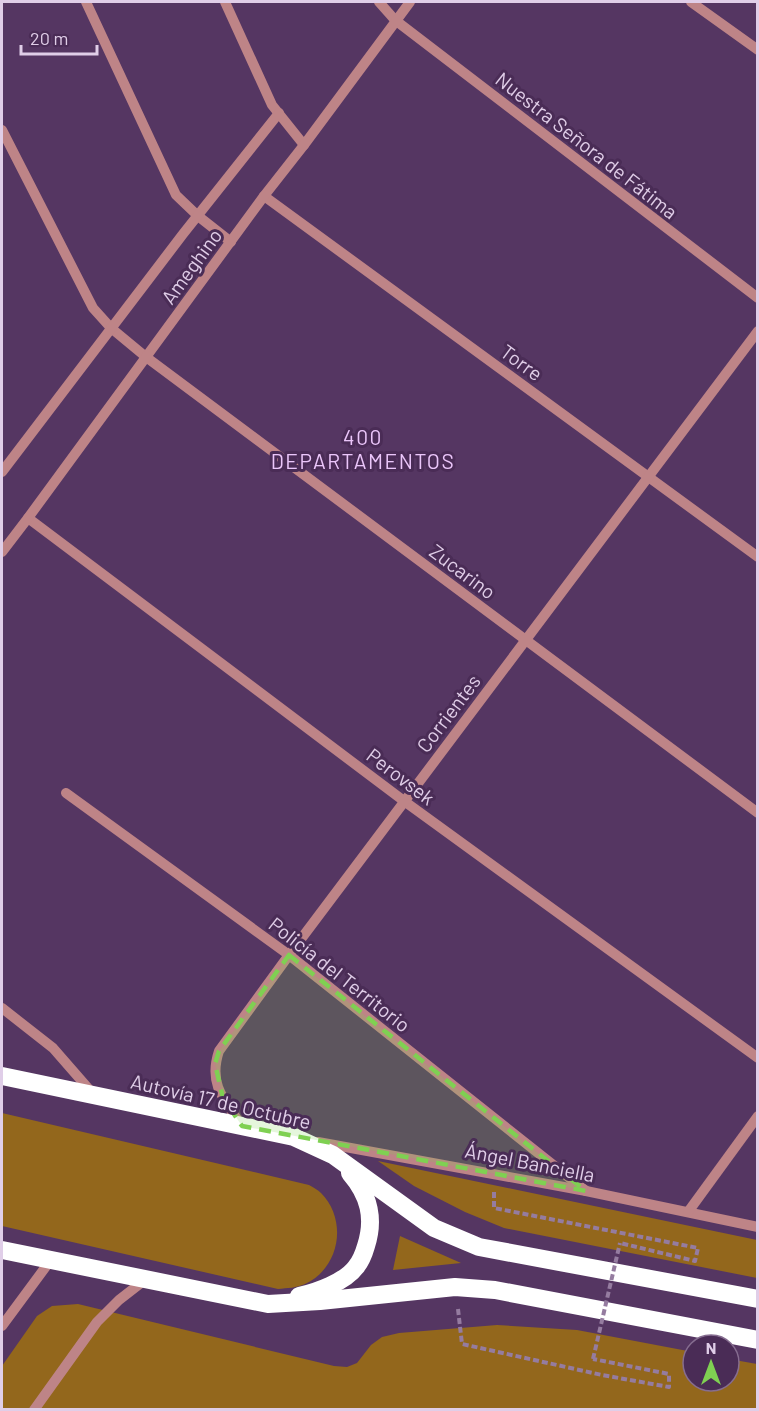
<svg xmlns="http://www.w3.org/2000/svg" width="759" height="1411" font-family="Barlow,sans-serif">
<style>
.green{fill:#93671c}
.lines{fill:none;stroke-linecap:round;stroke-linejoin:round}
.path{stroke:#957ca0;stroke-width:4;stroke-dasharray:6 3;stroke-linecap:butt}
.minor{stroke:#be8487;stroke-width:10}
.highway{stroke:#fff;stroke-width:18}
.path-bridge{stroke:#957ca0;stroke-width:4;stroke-dasharray:6 3;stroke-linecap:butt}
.marked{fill:#7fd052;fill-opacity:0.2;stroke:#7fd052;stroke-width:4.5;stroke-dasharray:12 8;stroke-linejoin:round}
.labels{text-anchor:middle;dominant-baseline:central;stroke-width:6;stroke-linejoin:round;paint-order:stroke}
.street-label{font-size:20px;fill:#e0cee8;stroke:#4a2c56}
.neighbourhood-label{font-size:21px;letter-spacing:1.5px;fill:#ebc6fa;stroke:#4a2c56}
</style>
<rect width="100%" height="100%" fill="#553662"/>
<g class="green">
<path d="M2,1113L309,1185C313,1187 318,1190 321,1193C348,1220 340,1268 305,1284C297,1288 287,1288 278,1289L2,1226Z"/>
<path d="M378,1161L757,1240V1278L504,1228L465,1212L414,1186Z"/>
<path d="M400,1236L461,1263L393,1270Z"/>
<path d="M78,1304L334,1366L347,1367L357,1363L371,1345L382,1337L399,1333L497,1325L577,1330L693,1352V1381H729V1359L757,1364V1409L2,1410V1366L37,1316L52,1306Z"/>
</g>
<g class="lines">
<g class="path">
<path d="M494,1192V1208L698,1248L695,1261L620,1243"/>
<path d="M458,1309L462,1344L602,1375L669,1387V1374L593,1359"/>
</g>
<g class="minor">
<path d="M86,2L176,195L198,216L231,242"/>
<path d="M225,2L272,105L304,145"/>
<path d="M379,2L395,20L758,298"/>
<path d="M691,2L758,50"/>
<path d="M2,130L93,308L111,328L146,357L758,813"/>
<path d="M264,196L758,557"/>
<path d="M2,472L183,234L279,113"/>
<path d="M28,518L404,801L758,1058"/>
<path d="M2,552L28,518L264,196L304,145L410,2"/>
<path d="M66,793L289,955L586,1191"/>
<path d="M2,1008L53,1048L94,1095"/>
<path d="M242,1126C224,1100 208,1084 219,1051L289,955L758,331"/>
<path d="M318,1142L586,1191L758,1227"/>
<path d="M688,1212L758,1116"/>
<path d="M2,1326L50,1261"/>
<path d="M34,1410L97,1322L119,1300L146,1279"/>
</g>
<g class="highway">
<path d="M2,1076L294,1137L333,1155L434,1228L479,1247L758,1299"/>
<path d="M2,1250L268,1304L320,1301L455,1287L495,1290L758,1340"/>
<path d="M299,1296C317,1292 345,1282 356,1267C361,1261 364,1253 366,1246C375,1218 369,1195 350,1173"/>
</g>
<path class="path-bridge" d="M593,1359L620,1243"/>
</g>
<path class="marked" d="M289,955L586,1191L242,1126L223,1098L215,1064L219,1051Z"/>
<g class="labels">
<g class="street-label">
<text transform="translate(587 145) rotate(38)">Nuestra Señora de Fátima</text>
<text transform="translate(191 266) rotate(-54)">Ameghino</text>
<text transform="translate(522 362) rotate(36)">Torre</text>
<text transform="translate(463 571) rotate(37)">Zucarino</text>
<text transform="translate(448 713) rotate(-53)">Corrientes</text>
<text transform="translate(401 776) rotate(37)">Perovsek</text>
<text transform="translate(340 974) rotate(38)">Policía del Territorio</text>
<text transform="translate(221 1101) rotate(13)">Autovía 17 de Octubre</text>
<text transform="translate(530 1162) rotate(11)">Ángel Banciella</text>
</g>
<g class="neighbourhood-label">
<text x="363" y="436">400<tspan x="363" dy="24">DEPARTAMENTOS</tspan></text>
</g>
</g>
<rect width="759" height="1411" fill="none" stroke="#e0cee8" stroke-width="6"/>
<g transform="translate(711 1363)"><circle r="28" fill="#4a2c56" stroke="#866d90" stroke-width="1.5"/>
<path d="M0-4.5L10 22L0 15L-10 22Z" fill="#7fd052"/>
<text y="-9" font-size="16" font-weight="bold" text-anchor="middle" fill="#e0cee8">N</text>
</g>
<path d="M21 45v9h76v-9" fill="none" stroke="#e0cee8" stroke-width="3"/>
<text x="30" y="45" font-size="18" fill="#e0cee8" stroke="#4a2c56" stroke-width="4.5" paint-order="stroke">20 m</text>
</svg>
